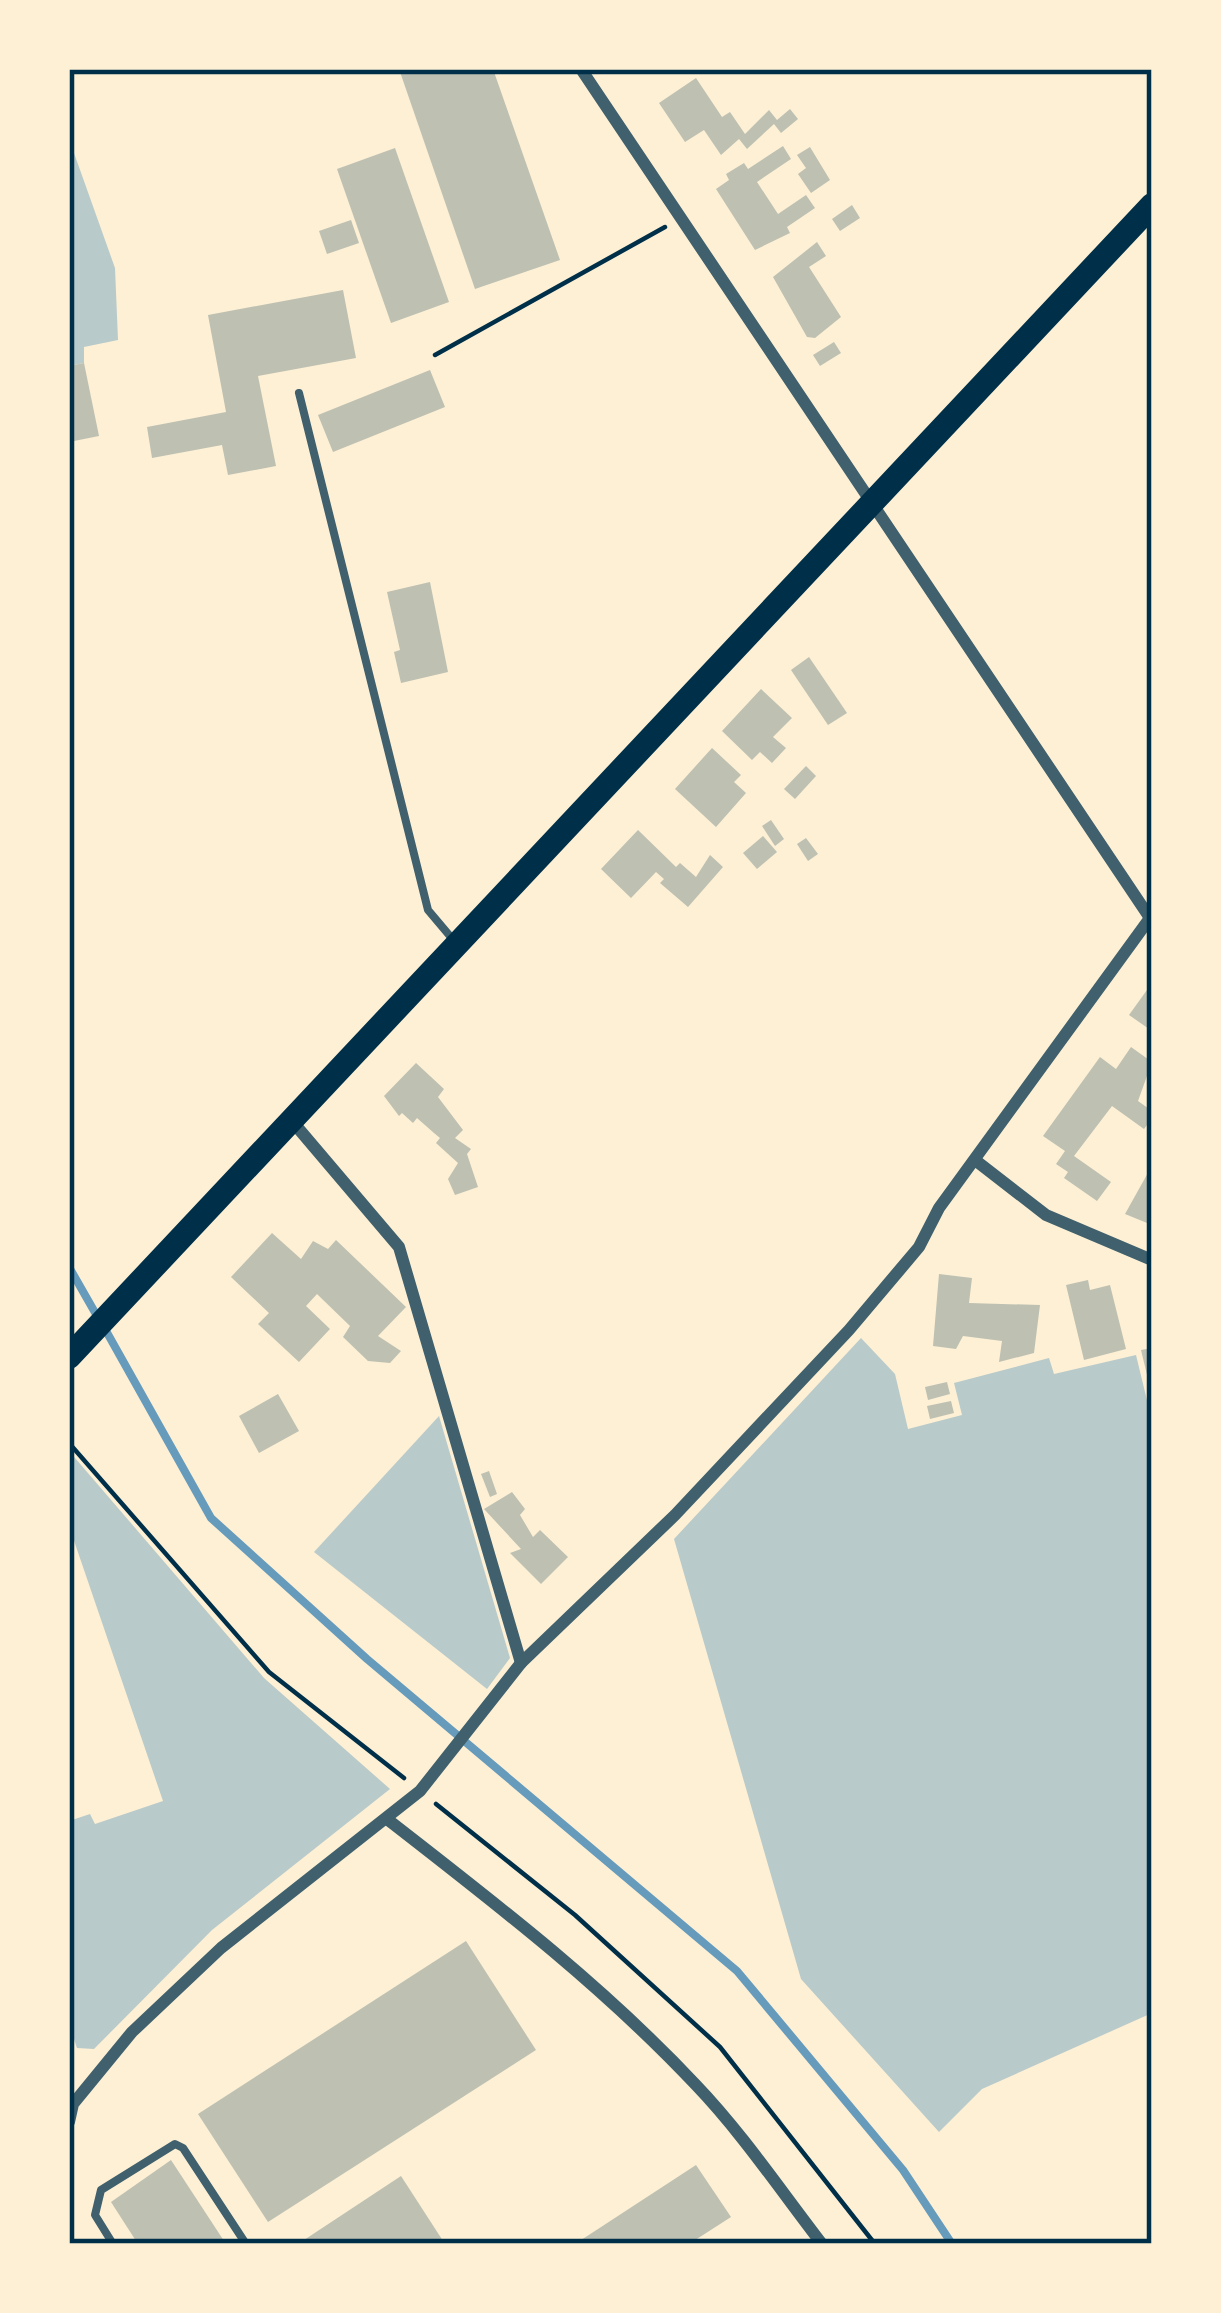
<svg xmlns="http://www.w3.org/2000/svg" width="1221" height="2313" font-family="'PT Sans',sans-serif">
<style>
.green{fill:#b9caca}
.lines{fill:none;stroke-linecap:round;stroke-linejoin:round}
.stream{stroke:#669bbc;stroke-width:8}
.building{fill:#bec0b2}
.path{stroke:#003049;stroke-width:4.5}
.service{stroke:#3f606c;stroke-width:8}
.minor{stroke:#3f606c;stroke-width:12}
.primary{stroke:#003049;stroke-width:24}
.neatline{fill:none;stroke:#003049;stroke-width:4.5}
</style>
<rect width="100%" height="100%" fill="#fdf0d5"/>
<g class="green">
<path d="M69,139L115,268L118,340L84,347V363L69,366Z"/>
<path d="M861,1338L895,1374L908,1429L962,1415L954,1383L1049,1358L1054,1374L1136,1355L1152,1421V2013L982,2089L939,2132L801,1979L674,1539Z"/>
<path d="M439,1416L510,1658L487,1689L314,1552Z"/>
<path d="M69,1451L264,1678L390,1789L212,1930L94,2049L77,2048L69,2024V1821L90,1814L95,1824L163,1801L69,1526Z"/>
</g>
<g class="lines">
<g class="stream">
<path d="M69,1267L97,1316"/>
<path d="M105,1329L211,1518L367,1659L737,1971L903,2170L952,2244"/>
</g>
</g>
<g class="building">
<path d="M399,69H493L560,260L475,289Z"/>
<path d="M696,78L722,117L730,112L745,134L769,110L777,120L790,109L798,119L781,133L774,124L747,149L739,139L721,155L704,130L685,142L659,103Z"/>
<path d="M783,146L791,159L757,182L778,214L806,195L815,208L787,227L790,233L755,250L716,189L729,180L726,174L744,163L748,169Z"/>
<path d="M810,147L830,180L811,193L798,174L806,168L797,155Z"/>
<path d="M395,148L449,302L391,323L337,169Z"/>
<path d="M852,205L860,218L840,231L832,219Z"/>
<path d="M351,220L359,243L327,254L319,231Z"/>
<path d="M817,242L826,256L809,267L841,317L815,338L807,337L773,277Z"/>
<path d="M343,290L356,358L258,376L276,466L228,475L222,445L152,458L147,427L226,412L208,315Z"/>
<path d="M834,342L841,353L820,366L813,355Z"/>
<path d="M84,363L99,436L69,442V366Z"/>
<path d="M430,370L445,407L333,452L318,415Z"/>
<path d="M430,582L448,672L401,683L394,652L400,650L387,592Z"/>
<path d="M809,657L847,713L828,725L791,670Z"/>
<path d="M761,689L792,718L773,737L786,748L772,763L760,752L752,760L722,731Z"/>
<path d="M712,748L741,775L734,782L746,793L716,827L675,789Z"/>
<path d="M806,766L816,776L795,799L784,789Z"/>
<path d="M771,820L784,839L775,846L762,826Z"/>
<path d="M638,830L676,867L680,863L696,877L710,855L723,867L688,907L660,883L664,879L656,872L631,898L601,869Z"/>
<path d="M763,836L777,852L757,869L743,853Z"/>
<path d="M806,838L818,854L808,861L797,844Z"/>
<path d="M1152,983V1031L1129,1015Z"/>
<path d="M1131,1047L1152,1062L1138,1101L1152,1111V1118L1144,1129L1112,1106L1074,1156L1111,1182L1097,1201L1064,1178L1068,1172L1056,1164L1065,1151L1043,1136L1100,1057L1116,1069Z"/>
<path d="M416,1063L444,1089L438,1097L463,1130L455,1138L471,1149L467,1154L478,1187L455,1195L448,1179L458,1163L436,1143L440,1138L434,1133L417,1118L413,1123L402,1113L399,1116L384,1096Z"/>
<path d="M1149,1171L1152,1173V1225L1125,1214Z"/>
<path d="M272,1233L301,1259L313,1241L328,1249L336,1240L406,1307L378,1336L401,1351L390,1363L368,1361L343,1337L350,1326L317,1294L306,1306L330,1329L299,1362L258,1324L269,1313L231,1277Z"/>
<path d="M939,1274L972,1278L969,1303L1040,1305L1034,1353L999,1362L1002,1341L963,1336L956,1349L933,1346Z"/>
<path d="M1088,1280L1090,1290L1110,1285L1126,1349L1084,1360L1066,1285Z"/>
<path d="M1152,1348V1378L1148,1379L1141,1350Z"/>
<path d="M947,1382L950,1394L928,1400L925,1387Z"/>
<path d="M278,1394L299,1431L259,1453L239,1416Z"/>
<path d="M951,1401L954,1413L930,1419L927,1406Z"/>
<path d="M489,1471L497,1494L490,1497L481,1474Z"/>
<path d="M512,1492L525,1509L520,1515L533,1537L540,1530L568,1557L541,1584L510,1553L521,1549L484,1509Z"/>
<path d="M466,1941L536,2050L268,2222L198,2114Z"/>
<path d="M171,2160L226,2244H138L111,2202Z"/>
<path d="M696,2165L731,2217L689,2244H575Z"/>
<path d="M401,2176L445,2244H298Z"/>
</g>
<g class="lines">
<g class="path">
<path d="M435,355L665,227"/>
<path d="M69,1443L269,1672L404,1778"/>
<path d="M436,1804L575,1915L720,2047L875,2244"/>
</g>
<g class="service">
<path d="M299,393L428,910L455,942"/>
<path d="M113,2244L95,2215L101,2190L175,2144L183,2148L246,2244"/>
</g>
<g class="minor">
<path d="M581,69L1150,918"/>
<path d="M292,1121L399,1247L521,1663"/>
<path d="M975,1160L1046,1215L1152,1260"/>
<path d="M387,1819C495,1903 602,1985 696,2085C742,2133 781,2191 822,2244"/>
<path d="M69,2122L73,2104L132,2032L221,1948L420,1791L521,1663L675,1515L849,1330L919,1247L939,1208L1150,918"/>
</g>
<path class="primary" d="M69,1357L1152,205"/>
</g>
<rect width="1221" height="2313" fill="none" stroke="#fdf0d5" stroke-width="144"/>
<rect x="72" y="72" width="1077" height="2169" class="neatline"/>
</svg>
